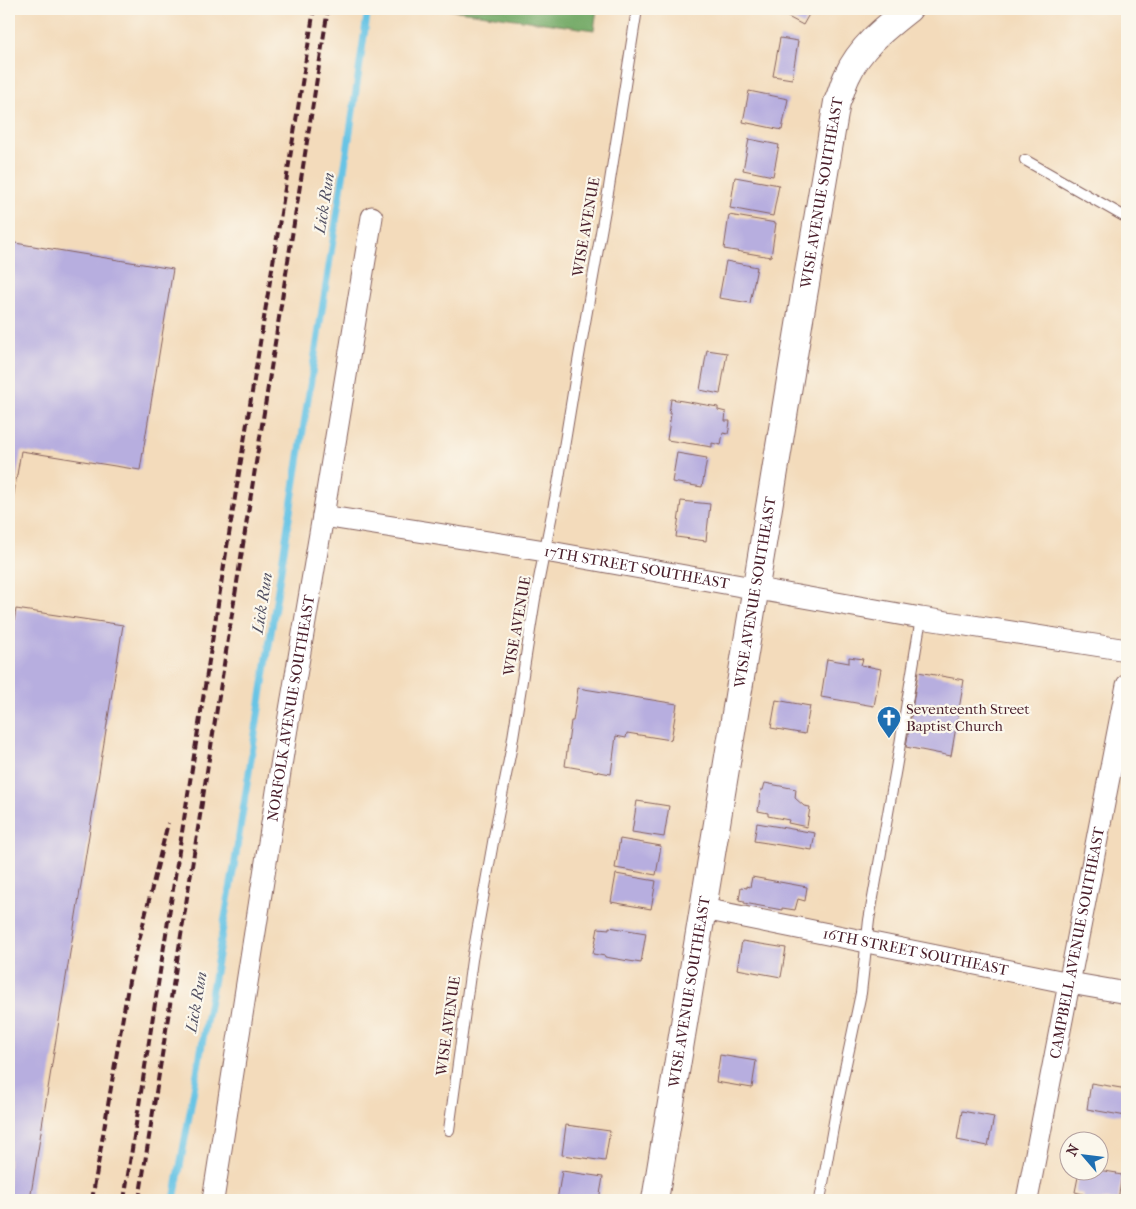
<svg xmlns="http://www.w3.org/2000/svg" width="1136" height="1209" font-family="'IM FELL French Canon',serif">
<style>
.forest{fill:#74aa68;stroke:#5f644a}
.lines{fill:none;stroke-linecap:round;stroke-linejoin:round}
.stream{stroke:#67c4e5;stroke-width:7}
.building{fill:#b7aedf}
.service-casing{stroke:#85615d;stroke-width:12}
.minor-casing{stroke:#85615d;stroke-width:23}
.tertiary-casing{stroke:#85615d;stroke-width:28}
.service{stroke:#fff;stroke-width:10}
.minor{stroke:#fff;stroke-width:21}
.tertiary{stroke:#fff;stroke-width:26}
.rail{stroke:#4a1f2b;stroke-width:4;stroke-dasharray:8 4;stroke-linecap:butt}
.labels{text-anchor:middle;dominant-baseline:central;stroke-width:4.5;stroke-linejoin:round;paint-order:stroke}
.street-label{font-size:15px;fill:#4a1f2b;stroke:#fbf7ec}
.poi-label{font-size:15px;fill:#4a1f2b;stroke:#fbf7ec;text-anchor:start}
.water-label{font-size:16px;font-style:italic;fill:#535163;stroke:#fbf7ec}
</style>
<rect width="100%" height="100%" fill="#fbf7ec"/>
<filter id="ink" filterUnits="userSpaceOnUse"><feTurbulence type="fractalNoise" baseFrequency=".02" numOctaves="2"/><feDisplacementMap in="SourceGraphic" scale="10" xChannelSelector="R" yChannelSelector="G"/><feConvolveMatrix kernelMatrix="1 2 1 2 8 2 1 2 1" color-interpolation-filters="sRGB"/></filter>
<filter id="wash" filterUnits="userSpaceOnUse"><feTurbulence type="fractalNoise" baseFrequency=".0096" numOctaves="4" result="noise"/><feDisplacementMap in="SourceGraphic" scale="20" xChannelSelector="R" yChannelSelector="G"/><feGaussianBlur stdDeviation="1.12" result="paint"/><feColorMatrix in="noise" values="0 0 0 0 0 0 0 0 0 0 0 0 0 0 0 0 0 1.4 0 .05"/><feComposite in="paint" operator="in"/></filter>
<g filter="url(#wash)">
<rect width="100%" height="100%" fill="#f3dbbb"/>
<path class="forest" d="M444,9H597L594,30Z"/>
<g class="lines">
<path class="stream" d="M174,1200L234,867L347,152L368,9"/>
</g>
<g id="blocks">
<g class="building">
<path d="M773,9H812L803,25Z"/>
<path d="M780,38L798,41L792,79L773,76Z"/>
<path d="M749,91L788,99L782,130L743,122Z"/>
<path d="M749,139L779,145L773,176L743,170Z"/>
<path d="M735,177L779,185L773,216L730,208Z"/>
<path d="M729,215L776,223L771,257L724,249Z"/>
<path d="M9,242L173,269L140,470L21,451L10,517H9Z"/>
<path d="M726,261L757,267L750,303L719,298Z"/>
<path d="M707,350L727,353L720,394L700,390Z"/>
<path d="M671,399L718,407V410L726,412L725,421H730L729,429L728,434L723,433L721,445L712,443V447L667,440L671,414H669Z"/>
<path d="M677,453L707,458L702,487L672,482Z"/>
<path d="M681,501L710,504L706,541L676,537Z"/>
<path d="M16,609L123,625L30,1200H9V654Z"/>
<path d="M849,657L863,659L861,665L881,669L874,706L821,697L827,659L849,663Z"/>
<path d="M918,672L964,680L951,756L906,747Z"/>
<path d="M578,688L677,704L671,740L627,733L626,738L616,736L611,774L565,766L571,721H573Z"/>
<path d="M776,700L810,706L805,734L771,728Z"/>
<path d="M765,783L796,789L795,798L804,806L810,807L807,827L788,823L789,820L768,816V813L758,811L761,790H763Z"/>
<path d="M637,801L669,806L664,837L632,832Z"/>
<path d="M757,823L815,833L812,850L754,841Z"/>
<path d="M620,839L661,846L656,875L615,868Z"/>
<path d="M616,874L656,881L651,909L611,902Z"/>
<path d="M752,877L807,887L805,901L798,899L795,910L782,908V910L744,903V901L739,900L741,887L747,888V886L750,887Z"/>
<path d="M609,927L646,933L641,963L605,957V956L593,954L598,928L609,929Z"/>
<path d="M742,941L786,948L781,977L737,969Z"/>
<path d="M720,1055L756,1061L752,1088L716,1082Z"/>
<path d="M1091,1083L1127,1089V1108L1126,1116L1087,1109Z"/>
<path d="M962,1111L994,1117L988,1146L957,1140Z"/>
<path d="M566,1125L610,1131L605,1161L562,1155Z"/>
<path d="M1098,1170L1117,1173L1116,1174L1122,1175L1118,1200H1096L1082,1198L1083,1194L1075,1192L1079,1172H1098Z"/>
<path d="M562,1171L603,1177L599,1200H557Z"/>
</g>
</g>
</g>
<g filter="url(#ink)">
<use href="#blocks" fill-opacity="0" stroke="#85615d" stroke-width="1"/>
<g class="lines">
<defs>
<g id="service">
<path d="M1025,160L1127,218"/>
<path d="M449,1130L472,960L495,831L511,750L535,599L558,484L578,362L609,187L637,9"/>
<path d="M820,1200L836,1111L861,993L869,920L896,768L921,618"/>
</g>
<g id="minor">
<path id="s1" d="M323,516L545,551L921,618L1127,650"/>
<path id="s2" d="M704,909L1070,983L1127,993"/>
<path id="s3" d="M213,1200L286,734L323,516L372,217"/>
<path id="s4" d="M1027,1200L1127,685"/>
</g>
<g id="tertiary">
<path id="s5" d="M655,1200L799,325L837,102C841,94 843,84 847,76C860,47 885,28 909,9"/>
</g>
</defs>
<use href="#service" class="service-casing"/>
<use href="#minor" class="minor-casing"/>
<use href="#tertiary" class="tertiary-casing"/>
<use href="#service" class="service"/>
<use href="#minor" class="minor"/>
<use href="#tertiary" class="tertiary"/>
<g class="rail">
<path d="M92,1200L129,981L168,823"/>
<path d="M124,1200L226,553L314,9"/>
<path d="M139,1200L328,9"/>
</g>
</g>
</g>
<defs>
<symbol id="church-pin" viewBox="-11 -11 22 30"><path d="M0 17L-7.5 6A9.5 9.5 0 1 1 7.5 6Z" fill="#1f6fb2" stroke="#fbf7ec"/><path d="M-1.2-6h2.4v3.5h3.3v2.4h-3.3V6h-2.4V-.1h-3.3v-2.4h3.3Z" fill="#fff"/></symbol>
</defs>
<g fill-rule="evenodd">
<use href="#church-pin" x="875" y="704" width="28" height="38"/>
</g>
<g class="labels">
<g class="street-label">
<text stroke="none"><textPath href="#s5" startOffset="1021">WISE AVENUE SOUTHEAST</textPath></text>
<text transform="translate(586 227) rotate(-80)">WISE AVENUE</text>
<text stroke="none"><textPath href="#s1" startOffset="318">17TH STREET SOUTHEAST</textPath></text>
<text stroke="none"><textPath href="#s5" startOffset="616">WISE AVENUE SOUTHEAST</textPath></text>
<text transform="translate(517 626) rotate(-80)">WISE AVENUE</text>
<text stroke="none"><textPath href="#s3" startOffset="498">NORFOLK AVENUE SOUTHEAST</textPath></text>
<text stroke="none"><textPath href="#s4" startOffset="262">CAMPBELL AVENUE SOUTHEAST</textPath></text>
<text stroke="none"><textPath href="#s2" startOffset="216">16TH STREET SOUTHEAST</textPath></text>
<text stroke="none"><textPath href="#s5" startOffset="211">WISE AVENUE SOUTHEAST</textPath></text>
<text transform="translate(448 1026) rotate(-82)">WISE AVENUE</text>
</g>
<g class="poi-label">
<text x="906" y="709">Seventeenth Street<tspan x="906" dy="17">Baptist Church</tspan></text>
</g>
<g class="water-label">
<text transform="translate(324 203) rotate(-81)">Lick Run</text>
<text transform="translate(262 603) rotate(-81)">Lick Run</text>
<text transform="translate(196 1002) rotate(-80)">Lick Run</text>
</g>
</g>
<rect width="1136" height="1209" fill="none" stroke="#fbf7ec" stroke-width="30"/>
<g transform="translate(1084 1156) rotate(298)"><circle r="24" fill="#fbf7ec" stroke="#b4a19f"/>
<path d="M0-4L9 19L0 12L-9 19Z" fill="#1f6fb2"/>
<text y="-8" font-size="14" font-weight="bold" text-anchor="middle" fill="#4a1f2b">N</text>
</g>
</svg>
